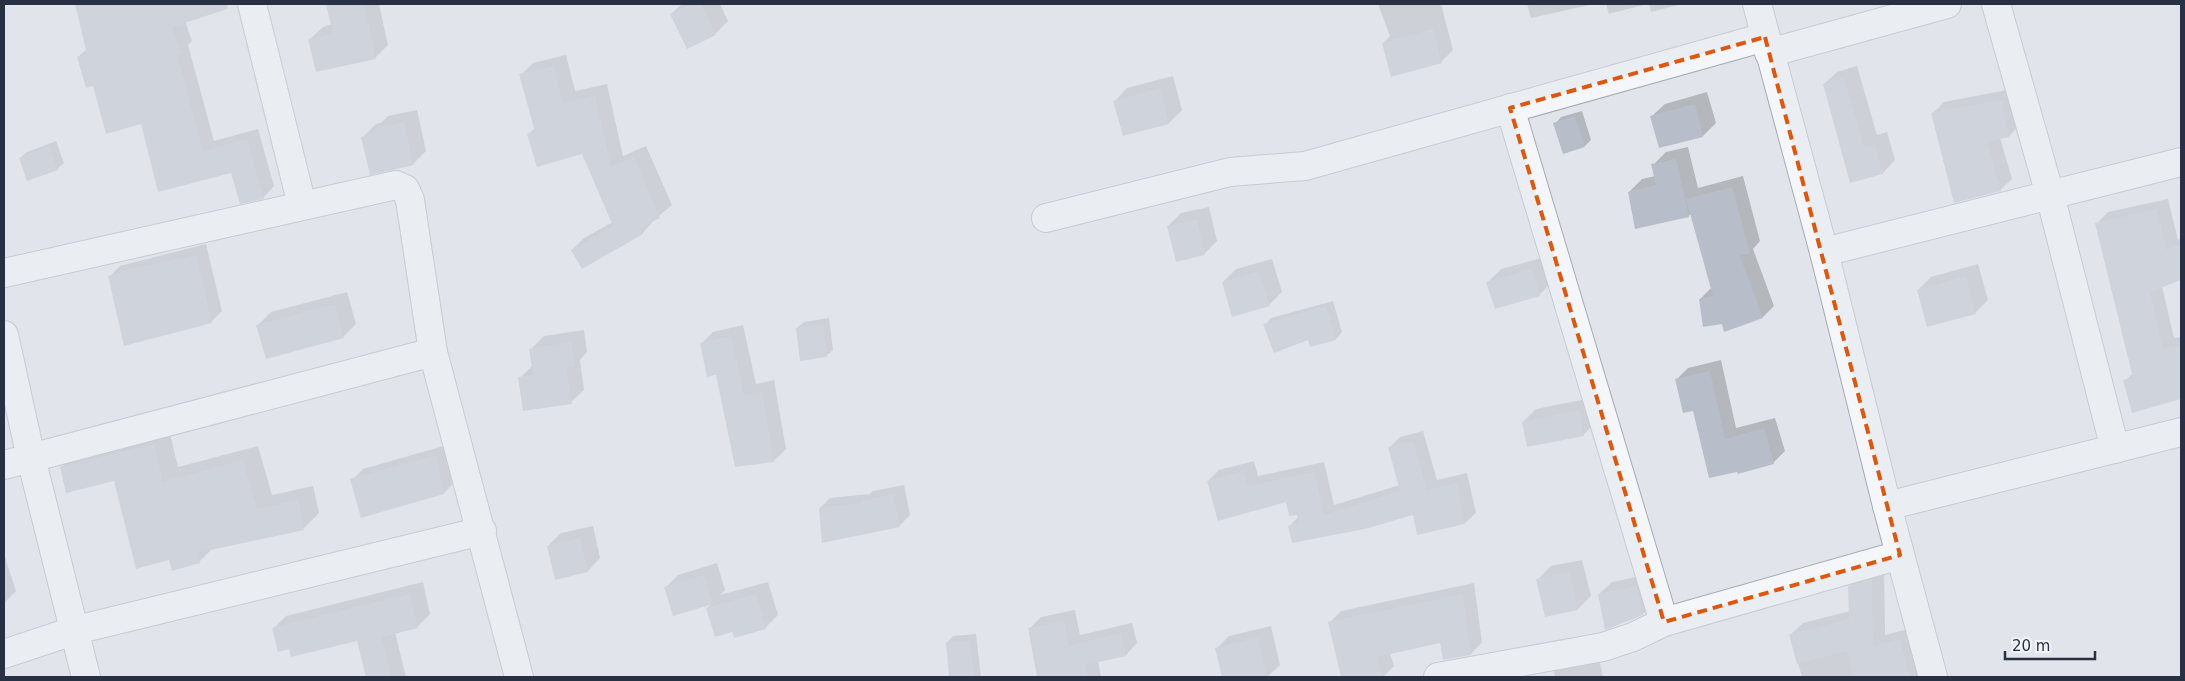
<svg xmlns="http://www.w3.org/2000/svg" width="2185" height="681" font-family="'DejaVu Sans',sans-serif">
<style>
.shadow{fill:#0003}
.building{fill:#b8bec9}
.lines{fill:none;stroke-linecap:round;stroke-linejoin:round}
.street-casing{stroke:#a6abb6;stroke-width:30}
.street{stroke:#f4f6f9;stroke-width:28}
.marked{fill:none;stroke:#de570f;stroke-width:4;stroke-dasharray:10 6;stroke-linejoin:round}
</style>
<rect width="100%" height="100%" fill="#e1e5eb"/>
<g class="shadow">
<path d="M77,4H208L209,6L185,21L192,41L188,45L214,141L258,129L274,186L263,198L232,171L142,123L94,85L78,57L87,49Z"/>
<path d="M328,4H379L388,45L375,58L310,39L323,27L332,24Z"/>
<path d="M682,4H720L728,21L715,34L671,14Z"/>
<path d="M1378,4H1441L1453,50L1441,62L1383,43L1390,36Z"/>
<path d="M1527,4H1594L1531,18Z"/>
<path d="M1606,4H1647L1609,14Z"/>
<path d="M1649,4H1682L1651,12Z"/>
<path d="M566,55L575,91L607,84L623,156L646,146L672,205L654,220L643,233L572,250L584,238L613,222L583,153L529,134L535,128L521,75L533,63Z"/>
<path d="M1857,66L1877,135L1887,132L1895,160L1883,173L1851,182L1824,84L1837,72Z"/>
<path d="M1173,76L1182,110L1169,123L1115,101L1127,88Z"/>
<path d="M2012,89L2020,125L2009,136L2000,138L2012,179L2000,190L1933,113L1944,102Z"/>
<path d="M1707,92L1716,123L1703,136L1660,147L1652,116L1665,104Z"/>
<path d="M417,110L426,151L413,164L363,137L376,124L382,122L388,116Z"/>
<path d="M1582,111L1591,140L1585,146L1555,124L1561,117Z"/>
<path d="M56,141L64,163L57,169L20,158L27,152Z"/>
<path d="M1688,147L1698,188L1743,176L1760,241L1753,249L1774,306L1763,317L1723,323L1700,299L1712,287L1692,213L1688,216L1629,192L1642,179L1655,176L1653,165L1666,152Z"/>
<path d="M2168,199L2178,240L2181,238V279L2162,286L2174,338L2181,337V385L2173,387L2125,381L2133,373L2097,223L2108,212Z"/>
<path d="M1209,207L1217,241L1204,254L1168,226L1181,213Z"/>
<path d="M206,244L222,311L211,322L109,277L120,266Z"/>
<path d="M1545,257L1552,282L1539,295L1488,282L1501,269Z"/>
<path d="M1272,259L1282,292L1269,305L1223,282L1236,269Z"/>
<path d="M1978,264L1988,300L1975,313L1918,290L1931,277Z"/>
<path d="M347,292L356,324L343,337L258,325L271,312Z"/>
<path d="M1333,301L1342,332L1336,339L1311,346L1309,338L1265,325L1271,318Z"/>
<path d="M829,318L833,350L826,356L797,328L804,322Z"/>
<path d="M743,325L756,384L774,380L786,449L774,461L717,374L701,344L713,332Z"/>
<path d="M584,330L587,352L580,360L584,390L571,402L520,378L533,365L531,349L544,336Z"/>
<path d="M1721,360L1736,428L1775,418L1785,451L1773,463L1738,471L1694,409L1677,379L1688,368Z"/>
<path d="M1591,398L1596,422L1583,435L1523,422L1536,409Z"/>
<path d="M169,430L178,467L258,446L272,495L313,486L319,513L304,528L213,548L199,562L170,558L115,479L61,468L76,453Z"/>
<path d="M1423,431L1437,480L1467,473L1476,513L1465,523L1414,513L1289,527L1298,517L1287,500L1208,481L1219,470L1254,461L1258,476L1324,462L1334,505L1400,485L1389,448L1400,437Z"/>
<path d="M447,445L455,482L444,493L352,480L363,469Z"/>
<path d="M904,485L910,515L899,526L820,508L830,498L870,494L873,491Z"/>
<path d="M593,526L600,558L588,571L548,546L561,533Z"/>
<path d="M4,554L16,591L4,603Z"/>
<path d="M1582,560L1591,596L1578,609L1538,579L1551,566Z"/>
<path d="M717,563L725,590L720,595L768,582L778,615L765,628L733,630L707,608L712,603L665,588L678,575Z"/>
<path d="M1884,568L1885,635L1912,628L1925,677H1802L1790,635L1803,623L1850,611L1849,587L1862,574Z"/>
<path d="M1650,574L1656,601L1643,614L1606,628L1599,594L1612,582Z"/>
<path d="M423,582L430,614L417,627L395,632L406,677H367L358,639L289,648L274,628L286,616Z"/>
<path d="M1474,583L1482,642L1471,654L1441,642L1390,653L1394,666L1383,677H1342L1329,623L1341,611Z"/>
<path d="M1075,610L1080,635L1132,623L1137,643L1126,655L1098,661L1101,677H1040L1030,628L1041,617Z"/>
<path d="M1271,626L1280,665L1267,677H1223L1216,649L1229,636Z"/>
<path d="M976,634L981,677H951L947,643L953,636Z"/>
<path d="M1598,654L1603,677H1555L1554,672L1567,660Z"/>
</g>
<g class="building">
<path d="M75,4H227L228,9L172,27L181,54L177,55L203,151L247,139L264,199L240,204L231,173L158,192L141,124L106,134L93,86L86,88L77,57L87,54Z"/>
<path d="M326,4H364L376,59L316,72L308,39L333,34Z"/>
<path d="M691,4H701L716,35L687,49L670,14Z"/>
<path d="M1433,29L1442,63L1391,77L1382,43Z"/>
<path d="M554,66L563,103L595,95L611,167L634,157L660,218L640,228L643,234L582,269L571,250L613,226L582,154L537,167L527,134L535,132L519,74Z"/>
<path d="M1844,78L1864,147L1875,144L1883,174L1850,183L1823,84Z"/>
<path d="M1160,88L1169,124L1123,136L1113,101Z"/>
<path d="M2001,100L2009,137L1987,142L2001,191L1954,203L1931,113Z"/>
<path d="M1695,104L1703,137L1659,148L1650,116Z"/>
<path d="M1575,116L1585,147L1563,154L1553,123Z"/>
<path d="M404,122L413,165L370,175L361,137L375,133L374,129Z"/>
<path d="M49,146L58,170L27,181L19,158Z"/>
<path d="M1676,159L1689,217L1635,229L1628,192L1656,185L1651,164Z"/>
<path d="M1732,187L1750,253L1740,256L1763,318L1724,332L1722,324L1703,327L1699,299L1713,296L1686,199Z"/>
<path d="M2157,209L2166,250L2181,244V280L2150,292L2163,349L2181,345V399L2132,413L2123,380L2133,378L2095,223Z"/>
<path d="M1197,219L1205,255L1176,262L1167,226Z"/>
<path d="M196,255L212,323L124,346L108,276L129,269Z"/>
<path d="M1532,269L1540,296L1495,309L1486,282Z"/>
<path d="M1259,271L1270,306L1232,317L1222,282Z"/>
<path d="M1966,276L1976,314L1927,327L1917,290Z"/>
<path d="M335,304L344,338L266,359L256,325Z"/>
<path d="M1326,306L1336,340L1310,347L1308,340L1274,353L1263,324Z"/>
<path d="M823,324L827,357L800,361L796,328Z"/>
<path d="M731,336L744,395L762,391L774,462L735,467L716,375L707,377L700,343Z"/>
<path d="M571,342L575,366L566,368L572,404L523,411L518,377L533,375L529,349Z"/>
<path d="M1710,371L1725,439L1764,428L1774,464L1738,474L1737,472L1709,478L1693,411L1683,413L1675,379Z"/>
<path d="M1579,410L1584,436L1527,447L1522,422Z"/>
<path d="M1413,441L1427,490L1457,483L1465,524L1417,535L1413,515L1365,529L1292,543L1288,526L1298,523L1297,515L1289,516L1286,502L1218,521L1207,481L1243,471L1248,486L1314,472L1324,515L1400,491L1388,447Z"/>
<path d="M154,444L163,482L243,460L257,509L298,500L304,530L197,553L200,563L172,571L169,560L136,569L114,481L66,493L60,467Z"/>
<path d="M436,455L444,494L361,518L350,479Z"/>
<path d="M893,494L900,527L822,543L819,508L862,503V501Z"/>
<path d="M580,538L588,572L555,580L547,546Z"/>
<path d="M1570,572L1578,610L1545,617L1536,579Z"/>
<path d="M704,575L713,604L673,616L664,587Z"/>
<path d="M1872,579L1873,646L1900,639L1910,677H1853L1846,651L1797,664L1789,635L1849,619L1848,586Z"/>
<path d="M1637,586L1643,615L1605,630L1598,594Z"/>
<path d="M410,594L418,628L382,637L391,677H366L357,641L291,657L289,649L278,652L272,628Z"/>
<path d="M756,594L766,629L734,638L732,632L715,637L706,608Z"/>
<path d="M1463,594L1471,655L1443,660L1440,643L1377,657L1382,677H1341L1328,622Z"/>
<path d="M1064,621L1069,646L1121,633L1126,656L1085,665L1088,677H1037L1028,628Z"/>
<path d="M1258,638L1267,677H1222L1215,648Z"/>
<path d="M970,640L974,677H949L946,642Z"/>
</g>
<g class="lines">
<defs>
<g id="street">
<path d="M252,4L302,205"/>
<path d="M1757,4L1824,252L1887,506L1933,677"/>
<path d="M1996,4L2050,195L2115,449"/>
<path d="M1769,53L1947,4"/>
<path d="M1510,108L1664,622"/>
<path d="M1046,218L1230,172L1305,166L1765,37"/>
<path d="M1824,252L2181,162"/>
<path d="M4,273L396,185L405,189L410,200L433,352L519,677"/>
<path d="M4,335L31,458L86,677"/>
<path d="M4,465L433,352"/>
<path d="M1887,506L2181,432"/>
<path d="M4,654L76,630L482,531"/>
<path d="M1438,677L1603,647L1633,637L1664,622L1900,555"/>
</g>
</defs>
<use href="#street" class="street-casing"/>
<use href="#street" class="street"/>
</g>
<path d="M0 0H2185V681H0ZM1765,37L1900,555L1664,622L1510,108Z" fill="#e1e5eb" fill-opacity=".55" fill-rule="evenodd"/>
<path class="marked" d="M1765,37L1900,555L1664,622L1510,108Z"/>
<rect width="2185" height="681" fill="none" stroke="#283144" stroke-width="10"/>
<path d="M2005 651v8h90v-8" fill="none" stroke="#283144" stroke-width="2.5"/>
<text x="2012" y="651" font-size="15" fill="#283144" stroke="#f1f4f8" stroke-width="4" paint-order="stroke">20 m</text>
</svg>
